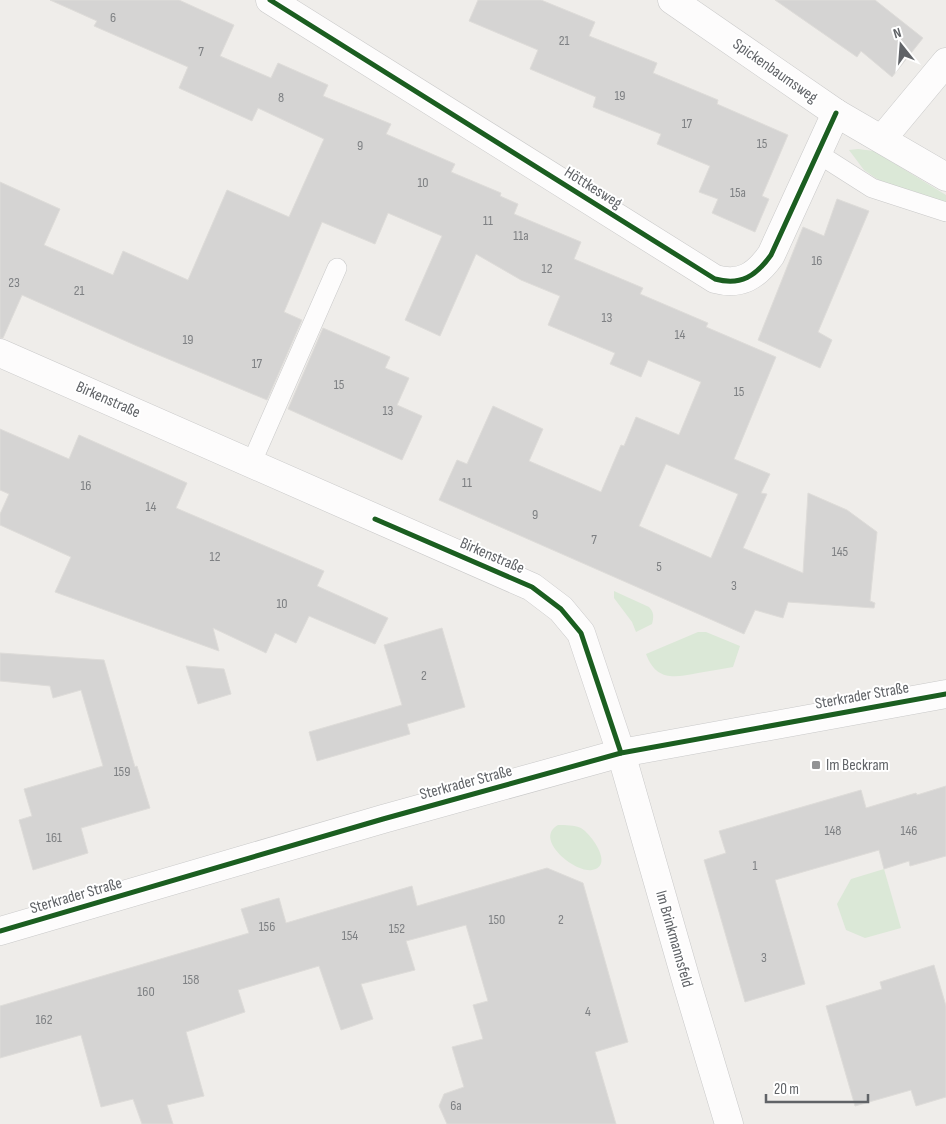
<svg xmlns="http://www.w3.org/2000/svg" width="946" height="1124" font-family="'Sofia Sans Condensed',sans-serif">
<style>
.green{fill:#dbe8d7}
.building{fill:#d5d4d3;stroke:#dedcd9;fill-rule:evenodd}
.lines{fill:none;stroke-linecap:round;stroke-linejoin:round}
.lane-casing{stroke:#c9c9c9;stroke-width:20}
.street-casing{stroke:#c9c9c9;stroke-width:29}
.secondary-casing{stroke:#c9c9c9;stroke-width:29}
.lane{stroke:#fdfcfc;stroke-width:19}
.street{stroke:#fdfcfc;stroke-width:28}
.secondary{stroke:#fdfcfc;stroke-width:28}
.cycleway-casing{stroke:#fff;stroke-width:8}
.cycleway{stroke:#1b5e20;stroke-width:5}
.poi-dot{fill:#929395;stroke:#fff;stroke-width:2}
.labels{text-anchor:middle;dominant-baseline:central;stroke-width:4;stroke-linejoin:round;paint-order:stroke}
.number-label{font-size:14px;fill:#7e8083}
.street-label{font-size:16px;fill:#606367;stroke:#fff}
.poi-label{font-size:16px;fill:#606367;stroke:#fff;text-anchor:start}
</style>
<rect width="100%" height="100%" fill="#efedea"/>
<g class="green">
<path d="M858,149L874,151L946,195V204L880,181L864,170L849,150Z"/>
<path d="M614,591L649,607C654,612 654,617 652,624L636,632L632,622L614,598Z"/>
<path d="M698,632H706L740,646L733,667C722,669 710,671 698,673C674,678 656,681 646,654Z"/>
<path d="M558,825C566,825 574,825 581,828C591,834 615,866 592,870C575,873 533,839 558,825Z"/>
<path d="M884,869L901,928L865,938L846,930L837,904L851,879Z"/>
</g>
<g class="building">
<path d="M50,0H179L234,25L220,56L271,78L278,63L328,85L323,96L391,124L386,134L455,164L451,172L501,193L500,196L518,204L514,214L581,242L574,259L643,288L640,294L708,323L706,327L776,357L734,459L770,474L761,493L767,494L743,548L803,573L808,493L847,510L877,532L870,601L875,603L874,608L788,602L783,618L755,610L744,634L439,500L457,460L467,464L493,406L543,429L529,461L601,492L621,445L624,446L636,417L679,435L701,382L648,360L641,377L610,364L615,353L548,325L560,296L521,280L476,254L440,336L405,320L442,236L388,213L375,244L322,222L284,312L302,320L267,400L137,346L22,295L3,338H0V182L60,209L44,245L113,275L123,251L188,280L227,190L289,217L324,139L258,108L252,121L179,88L188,67L94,26L97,21ZM666,464L738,494L711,558L639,526Z"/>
<path d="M478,0H541L595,22L589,36L657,63L653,73L718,100L717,104L788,135L762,196L769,199L755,232L712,213L718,199L699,192L710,166L657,144L661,134L593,107L596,97L530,69L538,50L469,21Z"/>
<path d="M775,0H875L923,38L892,77L861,51L857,57Z"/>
<path d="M837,199L869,211L818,332L832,340L820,368L758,340L803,227L824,236Z"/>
<path d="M323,328L390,357L385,368L409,378L397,405L422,416L402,460L288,409Z"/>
<path d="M0,429L69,459L79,435L187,483L176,508L324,571L317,586L388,618L375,644L309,616L296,643L275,633L266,653L213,628L219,651L55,592L71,557L0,525V514L9,494L0,490Z"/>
<path d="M442,628L465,707L407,724L410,734L317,761L309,732L402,705L384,645Z"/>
<path d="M0,653L104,660L135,767L137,766L150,808L81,828L88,853L33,870L19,820L32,816L24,789L103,766L81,690L53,698L50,686L0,681Z"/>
<path d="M186,666L224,669L231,694L198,704Z"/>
<path d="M946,786V856L910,866L909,861L884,869L879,850L775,880L805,984L745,1002L704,860L726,853L719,831L861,790L866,808L916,793L917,795Z"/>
<path d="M547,868L583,883L628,1042L595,1052L616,1124H447L439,1106L444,1094L464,1087L452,1047L483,1039L473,1005L488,1001L466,925L406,941L415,970L361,984L373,1019L341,1030L319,966L238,990L245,1012L186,1032L204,1096L167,1105L173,1124H142L133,1099L101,1107L81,1035L0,1058V1006L249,933L241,909L279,898L286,923L412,886L417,906Z"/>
<path d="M934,965L946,1006V1097L916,1106L911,1090L855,1106L826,1006L882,989L880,982Z"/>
</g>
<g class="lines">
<defs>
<g id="lane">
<path d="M817,153L872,188L946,212"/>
<path d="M251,464L337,268"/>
</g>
<g id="street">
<path d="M270,0L715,279C741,286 756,276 771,255L836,113"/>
<path d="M672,0L836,113L946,177"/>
<path d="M882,139L946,62"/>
<path d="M0,353L532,587L561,609L581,633L621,753L688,987L729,1124"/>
</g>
<path id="secondary" d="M0,931L383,819L621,753L946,694"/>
</defs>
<use href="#lane" class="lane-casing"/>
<use href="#street" class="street-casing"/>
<use href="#secondary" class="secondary-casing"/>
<use href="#lane" class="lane"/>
<use href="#street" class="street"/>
<use href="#secondary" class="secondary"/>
<defs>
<g id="cycleway">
<path d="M270,0L715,279C741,286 756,276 771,255L836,113"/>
<path d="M375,519L532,587L561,609L581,633L621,753"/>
<path d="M0,931L383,819L621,753L946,694"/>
</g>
</defs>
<use href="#cycleway" class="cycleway-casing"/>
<use href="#cycleway" class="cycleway"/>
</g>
<rect class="poi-dot" x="811" y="760" width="10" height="10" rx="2.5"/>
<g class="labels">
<g class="number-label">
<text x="113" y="17">6</text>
<text x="564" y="40">21</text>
<text x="201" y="51">7</text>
<text x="620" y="95">19</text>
<text x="281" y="97">8</text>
<text x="687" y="123">17</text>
<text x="762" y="143">15</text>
<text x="360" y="145">9</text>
<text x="423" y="182">10</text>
<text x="738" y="192">15a</text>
<text x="488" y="220">11</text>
<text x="521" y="235">11a</text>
<text x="817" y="260">16</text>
<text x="547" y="268">12</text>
<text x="14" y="282">23</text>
<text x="79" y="290">21</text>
<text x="607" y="317">13</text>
<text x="680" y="334">14</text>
<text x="188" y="339">19</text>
<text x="257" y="363">17</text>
<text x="339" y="384">15</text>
<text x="739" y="391">15</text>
<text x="388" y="410">13</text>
<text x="467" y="482">11</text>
<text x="86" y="485">16</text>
<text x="151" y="506">14</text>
<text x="535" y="514">9</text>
<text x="594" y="539">7</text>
<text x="840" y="551">145</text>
<text x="215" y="556">12</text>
<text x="659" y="566">5</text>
<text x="734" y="585">3</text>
<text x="282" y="603">10</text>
<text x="424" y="675">2</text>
<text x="122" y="771">159</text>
<text x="833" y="830">148</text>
<text x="909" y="830">146</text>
<text x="54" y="837">161</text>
<text x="755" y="865">1</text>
<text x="497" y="919">150</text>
<text x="561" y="919">2</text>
<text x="267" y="926">156</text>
<text x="397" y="928">152</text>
<text x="350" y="935">154</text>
<text x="764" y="957">3</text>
<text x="191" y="979">158</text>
<text x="146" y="991">160</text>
<text x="588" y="1011">4</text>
<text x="44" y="1019">162</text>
<text x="456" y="1105">6a</text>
</g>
<g class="street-label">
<text transform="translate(775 71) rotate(35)">Spickenbaumsweg</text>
<text transform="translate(593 188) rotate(32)">Höttkesweg</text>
<text transform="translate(108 400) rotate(24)">Birkenstraße</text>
<text transform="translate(492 556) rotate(23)">Birkenstraße</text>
<text transform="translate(862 696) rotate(-10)">Sterkrader Straße</text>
<text transform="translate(466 783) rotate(-15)">Sterkrader Straße</text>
<text transform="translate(76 896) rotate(-16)">Sterkrader Straße</text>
<text transform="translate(674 939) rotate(74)">Im Brinkmannsfeld</text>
</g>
<g class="poi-label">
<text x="826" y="765">Im Beckram</text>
</g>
</g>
<g transform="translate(901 45) rotate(343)" stroke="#ffffff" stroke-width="4" paint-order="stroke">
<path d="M0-4L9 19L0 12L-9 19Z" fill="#606367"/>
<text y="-8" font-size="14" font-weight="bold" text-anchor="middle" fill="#606367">N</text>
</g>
<path d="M766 1094v8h102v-8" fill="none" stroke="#606367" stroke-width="2.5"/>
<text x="774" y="1094" font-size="15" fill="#606367" stroke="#ffffff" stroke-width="4" paint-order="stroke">20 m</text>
</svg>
